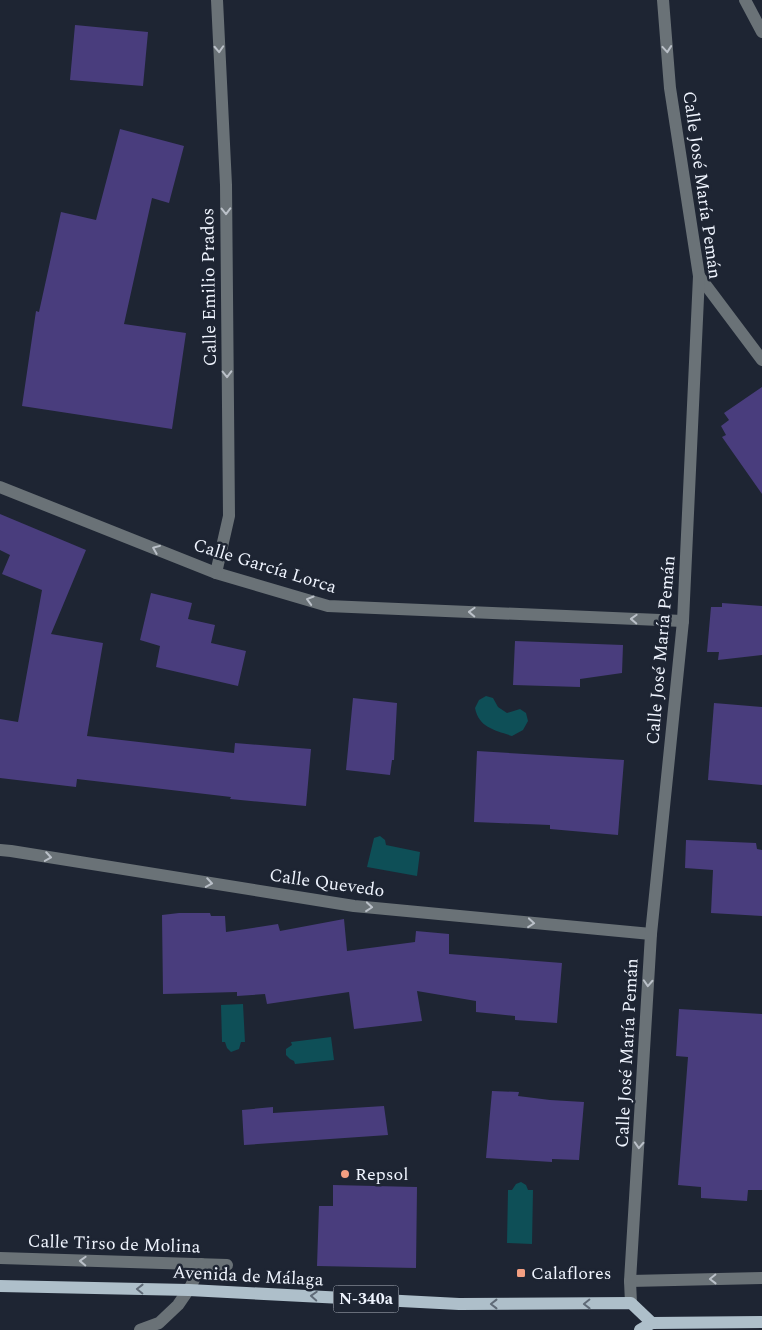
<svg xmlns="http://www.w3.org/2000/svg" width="762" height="1330" font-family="Spectral,serif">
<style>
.water{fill:#0e4f57}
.building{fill:#493d7d}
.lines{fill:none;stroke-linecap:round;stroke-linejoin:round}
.minor{stroke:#6a7277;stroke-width:12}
.major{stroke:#aebfca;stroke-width:12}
.oneway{stroke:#bac0c8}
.oneway2{stroke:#5f6a77}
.poi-dot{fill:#f39f82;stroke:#1e2533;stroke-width:2}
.labels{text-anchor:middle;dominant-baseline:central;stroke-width:5;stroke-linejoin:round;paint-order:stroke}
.shield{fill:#1e2533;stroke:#b0b6c1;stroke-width:1}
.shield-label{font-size:16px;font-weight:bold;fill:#eff4fe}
.street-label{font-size:18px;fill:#eff4fe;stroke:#1e2533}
.poi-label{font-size:18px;fill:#eff4fe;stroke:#1e2533;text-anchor:start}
</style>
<rect width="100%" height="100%" fill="#1e2533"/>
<g class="water">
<path d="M486,696L493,698L498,707L507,713L520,709L526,713L528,721L523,730L512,736C495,730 479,728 475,708L479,700Z"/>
<path d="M380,836L385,840L386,845L420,852L417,876L367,867L374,838Z"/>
<path d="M243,1004L245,1042H241L239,1049L231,1052L227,1048L225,1042H222L221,1005Z"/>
<path d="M331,1037L334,1060L295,1064L294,1061L290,1059L286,1055V1049L292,1045L291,1042Z"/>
<path d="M521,1182L526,1185L528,1190H533L532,1244L507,1243L508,1190H512L516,1184Z"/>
</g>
<g class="building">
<path d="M75,25L148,32L143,86L70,80Z"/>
<path d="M120,129L184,146L169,203L152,198L124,324L186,333L172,429L22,406L36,311L39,312L61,212L96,220Z"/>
<path d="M762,387V494L722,437L726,435L721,426L729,420L724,413Z"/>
<path d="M0,514L86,550L51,634L103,643L87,736L234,753L235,743L311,749L306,806L230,799L231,797L77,779L76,787L0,778V719L18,722L42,590L2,574L10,555L0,550Z"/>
<path d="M151,593L192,603L188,619L215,625L211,643L246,651L238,686L156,667L160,646L140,640Z"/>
<path d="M722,603L762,606V655L718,660L719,652H707L711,607H722Z"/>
<path d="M515,641L623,645L622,673L580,679V687L513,685Z"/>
<path d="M353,698L397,703L394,760H392L390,775L346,770Z"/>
<path d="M714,703L762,707V785L708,780Z"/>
<path d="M477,751L624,760L618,835L550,829V825L474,822Z"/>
<path d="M686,840L756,843L757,849L762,850V916L711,913L713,870L685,868Z"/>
<path d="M179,913H210L211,916H225L226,932L278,924L280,931L344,919L347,951L415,942L416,931L449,934V954L562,963L557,1023L515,1020V1016L476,1012V1001L417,991L422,1021L354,1029L349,992L267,1004L265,994L237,996V992L163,994L162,915Z"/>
<path d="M679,1009L762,1014V1190H748L747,1201L701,1198V1187L678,1185L688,1057L676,1056Z"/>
<path d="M492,1091L519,1092L518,1096L550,1100L584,1102L579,1160L552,1159V1162L486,1158Z"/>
<path d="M384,1106L388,1135L244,1145L242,1110L273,1107V1113Z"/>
<path d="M333,1185L417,1187L416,1268L317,1266L319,1206H333Z"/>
</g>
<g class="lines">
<g class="minor">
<path d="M745,0L762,32"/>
<path d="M699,276L762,360"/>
<path d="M0,487L216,573L328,606L683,621"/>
<path d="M216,573L229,516L226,185L217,0"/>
<path d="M0,850L11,851L354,906L651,934"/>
<path d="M0,1258L227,1265"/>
<path d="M630,1281L762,1278"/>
<path d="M631,1303L630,1281L651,934L683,621L699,276L670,88L663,0"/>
<path d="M140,1330L159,1323L178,1305L191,1286L201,1264"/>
</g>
<g class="major">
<path d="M0,1286L189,1290L459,1304L631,1303L652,1323"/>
<path d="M652,1323L762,1322"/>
<path d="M640,1330L652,1323"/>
</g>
</g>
<defs><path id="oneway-chevron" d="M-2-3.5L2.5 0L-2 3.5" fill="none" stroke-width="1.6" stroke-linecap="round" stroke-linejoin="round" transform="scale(1.25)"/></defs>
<g class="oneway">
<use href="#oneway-chevron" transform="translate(219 49) rotate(87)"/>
<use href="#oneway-chevron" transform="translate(667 49) rotate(85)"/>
<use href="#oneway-chevron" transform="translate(226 211) rotate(89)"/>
<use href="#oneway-chevron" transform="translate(227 374) rotate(89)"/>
<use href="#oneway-chevron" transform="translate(156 549) rotate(-158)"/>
<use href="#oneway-chevron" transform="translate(310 600) rotate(-164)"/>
<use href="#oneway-chevron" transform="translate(472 612) rotate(-178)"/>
<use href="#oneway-chevron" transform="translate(634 619) rotate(-178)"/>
<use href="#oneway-chevron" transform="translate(48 857) rotate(9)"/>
<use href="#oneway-chevron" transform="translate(209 883) rotate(9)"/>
<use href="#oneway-chevron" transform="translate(369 907) rotate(5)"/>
<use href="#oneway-chevron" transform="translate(531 923) rotate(5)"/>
<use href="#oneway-chevron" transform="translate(648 983) rotate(93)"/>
<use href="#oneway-chevron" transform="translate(639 1145) rotate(93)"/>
<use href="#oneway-chevron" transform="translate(83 1261) rotate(-178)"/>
<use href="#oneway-chevron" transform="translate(713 1279) rotate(179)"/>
</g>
<g class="oneway2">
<use href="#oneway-chevron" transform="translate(140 1289) rotate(-179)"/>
<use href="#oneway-chevron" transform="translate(314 1296) rotate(-177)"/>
<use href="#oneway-chevron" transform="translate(494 1304) rotate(-180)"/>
<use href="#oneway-chevron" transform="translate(587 1304) rotate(179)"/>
</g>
<g class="poi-dot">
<circle cx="345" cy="1174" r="5"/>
<rect x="516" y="1268" width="10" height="10" rx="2.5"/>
</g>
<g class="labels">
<rect class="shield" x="333.5" y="1285.5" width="65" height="27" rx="4"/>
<g class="shield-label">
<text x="366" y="1299">N-340a</text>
</g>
<g class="street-label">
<text transform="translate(702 185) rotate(82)">Calle José María Pemán</text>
<text transform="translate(209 287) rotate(-91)">Calle Emilio Prados</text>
<text transform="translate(265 566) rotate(17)">Calle García Lorca</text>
<text transform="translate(661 650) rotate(-85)">Calle José María Pemán</text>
<text transform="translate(327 883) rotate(8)">Calle Quevedo</text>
<text transform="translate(627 1053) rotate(-87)">Calle José María Pemán</text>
<text transform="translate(114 1244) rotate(2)">Calle Tirso de Molina</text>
<text transform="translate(248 1276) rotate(3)">Avenida de Málaga</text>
</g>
<g class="poi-label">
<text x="355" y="1174">Repsol</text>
<text x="531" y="1273">Calaflores</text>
</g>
</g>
</svg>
